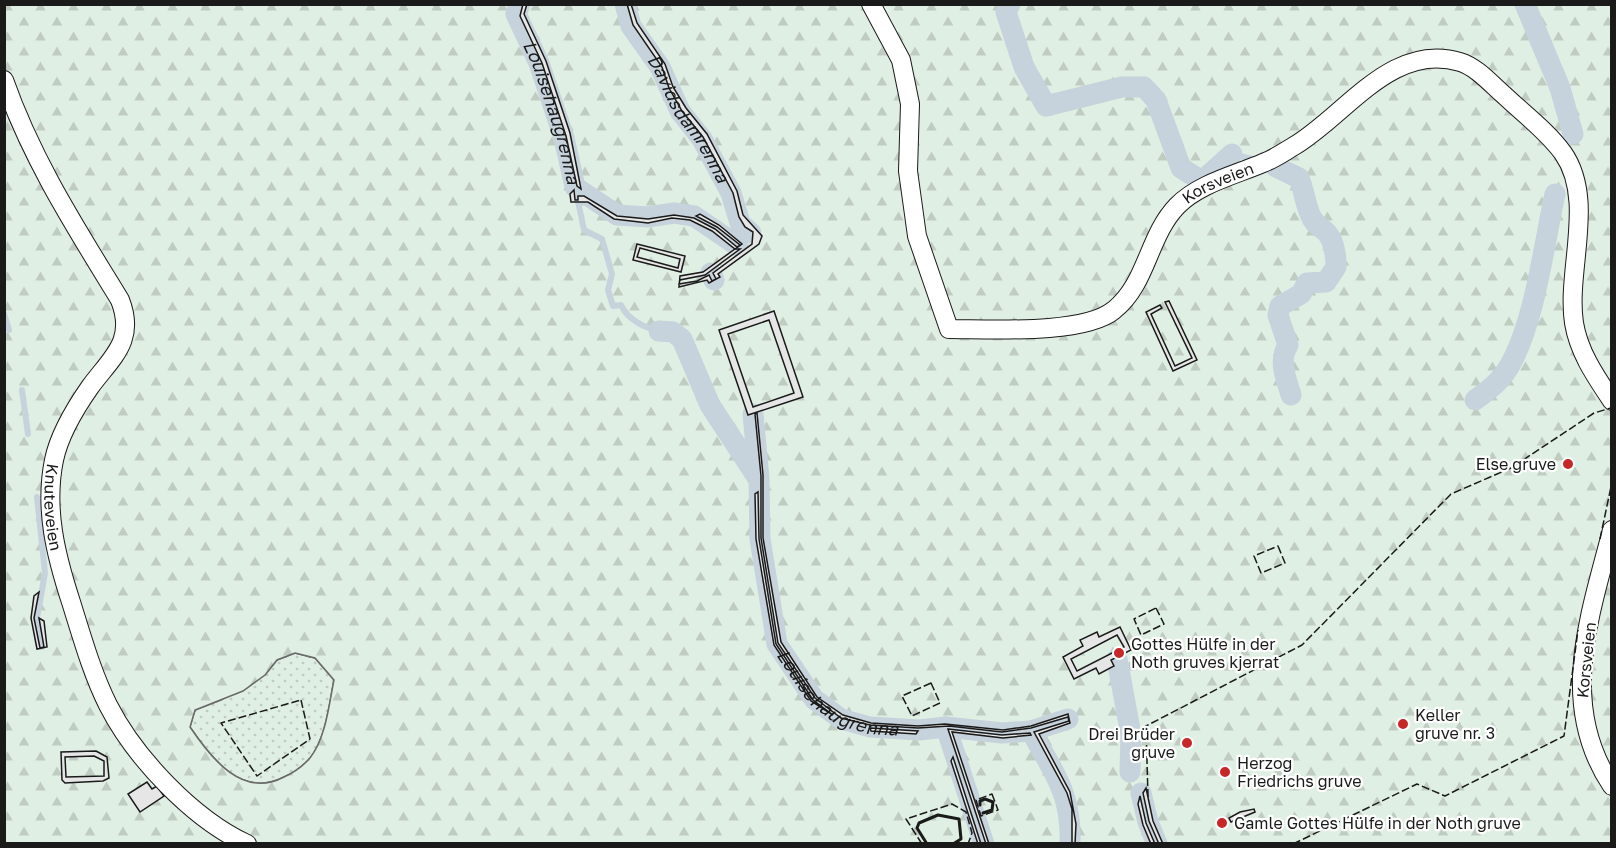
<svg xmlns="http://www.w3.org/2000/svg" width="1616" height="848" font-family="'Golos Text',sans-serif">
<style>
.grass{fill:url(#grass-dots);stroke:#6a6a6a;stroke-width:1.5}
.forest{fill:url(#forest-firs);stroke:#6a6a6a;stroke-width:1.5;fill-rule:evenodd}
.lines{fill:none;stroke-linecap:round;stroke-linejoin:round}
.stream{stroke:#c6d2dc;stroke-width:6}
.canal{stroke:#c6d2dc;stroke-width:21}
.building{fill:#e6e6e6;stroke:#1a1a1a;stroke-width:1.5;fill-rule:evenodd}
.minor-casing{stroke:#1a1a1a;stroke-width:20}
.minor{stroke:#fff;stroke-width:18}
.fence{stroke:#1a1a1a;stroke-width:1.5;stroke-dasharray:8 3;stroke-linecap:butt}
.wall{stroke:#1a1a1a;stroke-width:3}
.poi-dot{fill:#c62828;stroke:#fff;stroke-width:2}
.labels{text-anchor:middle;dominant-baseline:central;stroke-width:4.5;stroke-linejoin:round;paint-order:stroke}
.street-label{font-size:16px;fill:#1a1a1a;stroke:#fff}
.poi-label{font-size:16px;fill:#1a1a1a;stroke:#fff;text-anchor:start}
.water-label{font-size:18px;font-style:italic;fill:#1a1a1a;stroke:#fff}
</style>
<defs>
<pattern id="grass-dots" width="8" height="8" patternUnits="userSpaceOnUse" patternTransform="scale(1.5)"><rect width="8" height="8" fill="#e0efe3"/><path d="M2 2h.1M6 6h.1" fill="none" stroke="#c0ccc2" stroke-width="1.8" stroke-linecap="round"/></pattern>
<pattern id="forest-firs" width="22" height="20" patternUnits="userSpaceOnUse" patternTransform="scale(1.5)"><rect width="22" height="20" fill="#e0efe3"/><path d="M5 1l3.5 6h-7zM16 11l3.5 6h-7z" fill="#c0ccc2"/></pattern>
</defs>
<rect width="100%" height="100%" fill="#fff"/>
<path class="grass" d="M295,653L315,658L334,680C329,704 326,738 310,758C303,766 293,773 284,777C242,799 211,758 190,727L195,710L221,700L265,675L277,660Z"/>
<path class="forest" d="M5,5H1611V843L5,844ZM295,653L315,658L334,680C329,704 326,738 310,758C303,766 293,773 284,777C242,799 211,758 190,727L195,710L243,691L265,675L277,660Z"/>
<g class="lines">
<g class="stream">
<path d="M1232,154L1252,159"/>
<path d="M575,187L584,230L602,239L612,274L608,290L613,306L621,305C628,320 645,328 659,331"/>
<path d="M4,314L9,330"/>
<path d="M22,390L28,434"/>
<path d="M37,497L45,573L37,618L42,647"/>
</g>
<g class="canal">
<path id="s1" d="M520,4L516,14L539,63L564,138L575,187L617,215L648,217L674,213L694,216L738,246"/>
<path id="s2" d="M625,4L631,26L660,67L680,111L702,139L731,193L740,223L751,233"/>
<path d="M1010,4L1006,12L1024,67L1046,106L1122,87H1144L1156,100L1181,168L1202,181L1232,154"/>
<path d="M1525,4L1560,88L1573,134"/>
<path d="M1276,167L1299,178C1304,190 1305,203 1310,214C1313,223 1319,226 1325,231C1334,239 1336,256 1336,267L1326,282L1307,283L1301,294L1280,306L1278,315L1288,345C1278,361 1286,378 1291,395"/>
<path d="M711,273L714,280"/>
<path d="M659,331L673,332L682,339L710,405L757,477"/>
<path d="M1475,400C1489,390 1502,380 1510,365C1535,321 1544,244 1555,194"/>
<path id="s3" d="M753,414L759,479L760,539L777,644L814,699L841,719L870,727L919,730L946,727L984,844"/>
<path d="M1117,659L1131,735L1130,772"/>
<path d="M946,727L1002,733L1031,731L1068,719"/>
<path d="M1031,731C1054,773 1072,794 1070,844"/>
<path d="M1141,793L1148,822L1157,844"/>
</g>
</g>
<g class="building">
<path d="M523,4H527L524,14L546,61L570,133L581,189L577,186L566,136L542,63L520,16Z"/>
<path d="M627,4H631L637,23L665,64L673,87L686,108L707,134L737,191L743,215L762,236L759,244L718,274L720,277L709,283L707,280L679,287L680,276L703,272L735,249H740L705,275L680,280L679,284L697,281L709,275L712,281L716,279L713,273L752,244L753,232L745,227L739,217L733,193L703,137L682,111L669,88L662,67L633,25Z"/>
<path d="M574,190L575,200H578V196H584L617,216L648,219L674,215L694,218L715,229L737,247L740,245L717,227L696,216L700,214L719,225L742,244L735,249L712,231L690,220L672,218L648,223L614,219L588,202H571L570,194Z"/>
<path d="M637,244L685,256L681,272L633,260ZM640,248L680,259L678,268L637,257Z"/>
<path d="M1169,301L1197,360L1173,371L1146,312L1160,305L1162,308L1151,314L1175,366L1192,358L1165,302Z"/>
<path d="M774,311L803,397L748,415L719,330ZM769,320L794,393L753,407L728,334Z"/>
<path d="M757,413L763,475V538L781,642L817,697L843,715L871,723L918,726L945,724L1003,730L1031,726L1068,714L1070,723L1039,734L1070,792L1076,824L1075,844H1072V809L1067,793L1034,732L1069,721L1068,717L1031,728L1002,732L949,726L918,728L870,725L841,718L815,698L778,643L761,538V476L755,414Z"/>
<path d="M758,492L759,539L776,644L813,700L833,715L811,701L774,645L756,539L755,494Z"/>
<path d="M39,592L34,618L40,648L44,647L39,618L44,621L47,647L37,649L31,618L34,596Z"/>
<path d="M1120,627L1131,650L1111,660L1114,666L1099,674L1096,668L1074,679L1063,657L1083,646L1080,640L1097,632L1099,637ZM1117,635L1124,647L1077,671L1071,659Z"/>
<path d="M870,728L918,731L916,734L871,731Z"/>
<path d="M948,729L1002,735L1030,733L1031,735L1003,738L952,732L989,844H986Z"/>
<path d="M96,751L107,757L109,778L103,781L65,783L62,780L61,752ZM94,756L104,761V776L66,777L65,757Z"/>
<path d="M953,757L981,844H978L951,761Z"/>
<path d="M147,782L152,789L157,786L164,796L140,812L128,794Z"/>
<path d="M1146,788L1153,821L1163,844H1159L1149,821L1143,793Z"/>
<path d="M1140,796L1146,823L1155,844H1151L1143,825L1138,804Z"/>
<path d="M1254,809L1255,812L1231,822L1229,818L1240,812Z"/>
</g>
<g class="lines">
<defs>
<g id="minor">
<path id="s4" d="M871,4L901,60L910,104L908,171L917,236L949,329C989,329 1084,335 1114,310C1147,284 1148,236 1177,206C1198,184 1235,175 1263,163C1274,159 1284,152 1294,146C1345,116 1392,41 1460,62C1477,67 1492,85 1505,96C1524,114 1547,131 1563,153C1596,200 1566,270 1574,323C1579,353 1596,377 1612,401"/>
<path id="s5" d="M4,80C32,160 76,228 120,300C136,341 112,357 90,387C76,407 59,436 54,460C44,509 56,556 71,602C82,637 92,673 108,705C135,758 193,819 247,844"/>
<path d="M1612,530C1590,616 1557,704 1612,786"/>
</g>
</defs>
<use href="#minor" class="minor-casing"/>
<use href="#minor" class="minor"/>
<g class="fence">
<path d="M1600,539L1612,482"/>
<path d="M1278,546L1285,563L1261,573L1254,556Z"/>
<path d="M1156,608L1164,624L1141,635L1134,619Z"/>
<path d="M931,683L940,703L912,716L902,696Z"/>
<path d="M301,700L310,739L257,776L221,723Z"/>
<path d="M992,794L998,810L981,816L976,800Z"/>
<path d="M1148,797L1146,726L1302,645L1451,494L1511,468L1594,413L1611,408L1612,413"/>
<path d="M770,844H779"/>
<path d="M922,844L906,819L952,804L966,812L972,833L968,844"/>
<path d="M1293,844L1417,784L1445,796L1564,736L1578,630"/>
</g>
<g class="wall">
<path d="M980,805V801L985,799L993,802L992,810L983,813"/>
<path d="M927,844L917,828L919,823L938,815L959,819L961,839L953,844"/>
</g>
</g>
<g class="poi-dot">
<circle cx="1568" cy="464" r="6"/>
<circle cx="1119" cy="653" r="6"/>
<circle cx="1403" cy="724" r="6"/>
<circle cx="1187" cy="743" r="6"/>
<circle cx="1225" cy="772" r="6"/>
<circle cx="1222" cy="823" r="6"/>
</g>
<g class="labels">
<g class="street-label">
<text stroke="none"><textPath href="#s4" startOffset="678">Korsveien</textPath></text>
<text stroke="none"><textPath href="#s5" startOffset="477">Knuteveien</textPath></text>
<text transform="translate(1586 660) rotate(-84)">Korsveien</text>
</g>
<g class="poi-label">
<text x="1556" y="464" text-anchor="end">Else gruve</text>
<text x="1131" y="644">Gottes Hülfe in der<tspan x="1131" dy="18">Noth gruves kjerrat</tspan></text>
<text x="1415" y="715">Keller<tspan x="1415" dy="18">gruve nr. 3</tspan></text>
<text x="1175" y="734" text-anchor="end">Drei Brüder<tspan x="1175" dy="18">gruve</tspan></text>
<text x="1237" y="763">Herzog<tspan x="1237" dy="18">Friedrichs gruve</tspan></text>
<text x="1234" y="823">Gamle Gottes Hülfe in der Noth gruve</text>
</g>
<g class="water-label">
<text stroke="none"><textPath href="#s1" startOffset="116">Louisehaugrenna</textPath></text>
<text stroke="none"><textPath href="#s2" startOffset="132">Davidsdamrenna</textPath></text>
<text stroke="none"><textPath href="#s3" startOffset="315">Louisehaugrenna</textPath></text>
</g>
</g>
<rect width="1616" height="848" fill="none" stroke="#1a1a1a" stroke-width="12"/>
</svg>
